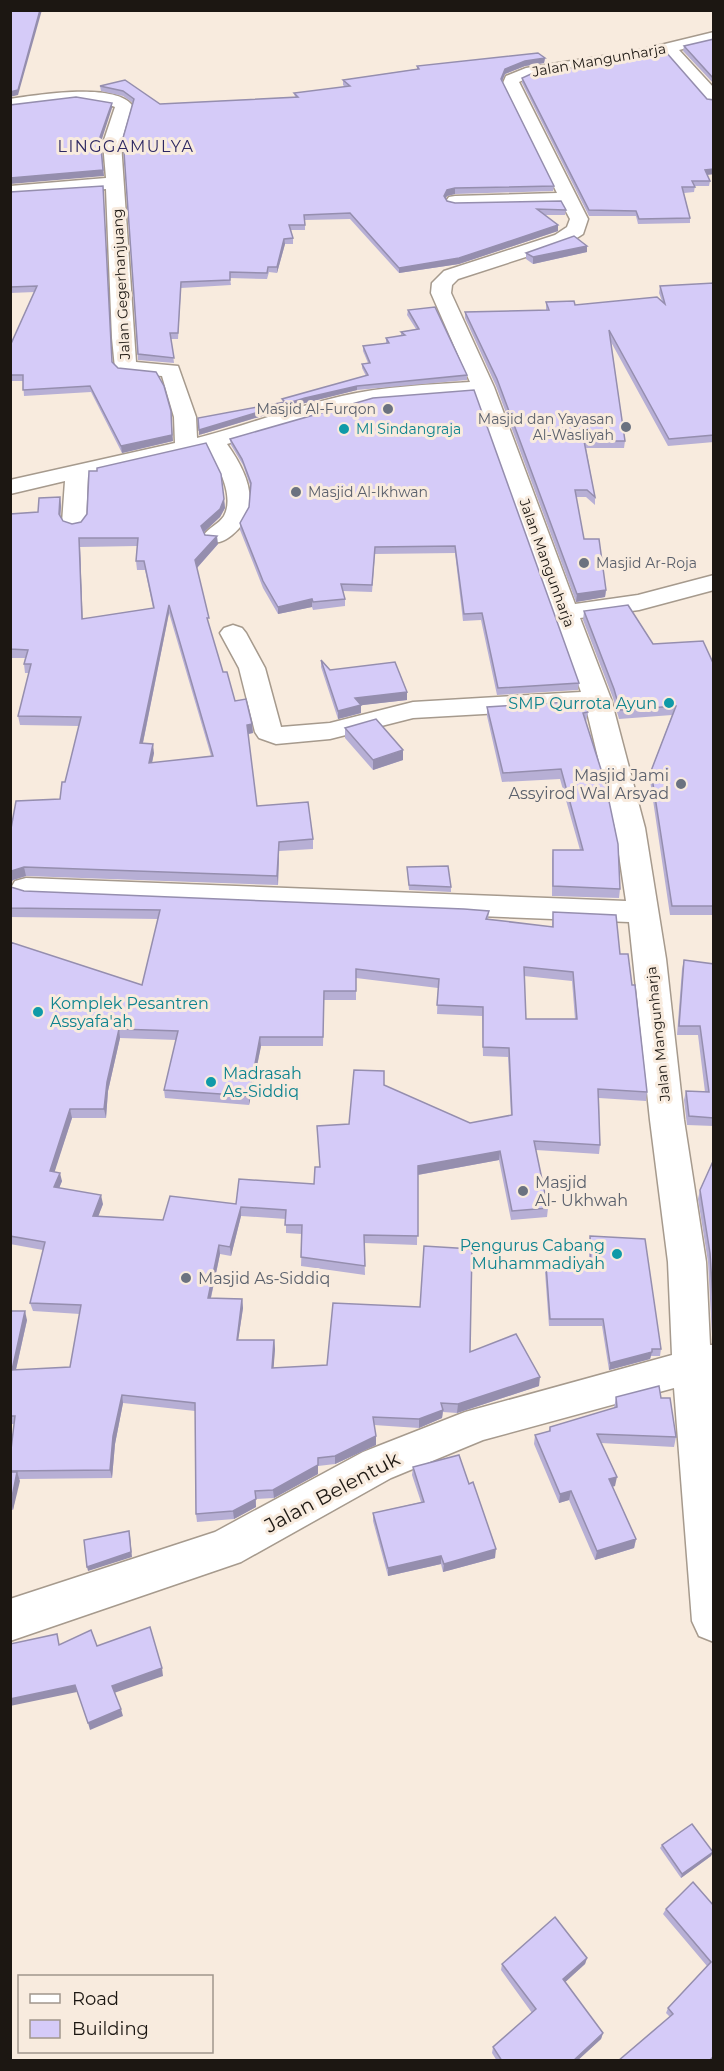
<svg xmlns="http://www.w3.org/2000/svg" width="724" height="2071" font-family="Montserrat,sans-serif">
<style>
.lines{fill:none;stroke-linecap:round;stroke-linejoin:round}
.minor-casing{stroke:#a69a8d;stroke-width:3}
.minor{fill:#fff;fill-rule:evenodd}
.wall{fill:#b7afd5;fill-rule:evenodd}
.shaded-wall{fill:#958eae}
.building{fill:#d5cbf8;stroke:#958eae;stroke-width:1.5;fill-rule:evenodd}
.worship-dot{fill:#6b7280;stroke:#f8ebde;stroke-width:2}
.culture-dot{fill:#0f9aa8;stroke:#f8ebde;stroke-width:2}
.labels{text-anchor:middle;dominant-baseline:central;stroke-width:6;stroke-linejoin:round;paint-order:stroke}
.far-street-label{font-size:14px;fill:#1c1712;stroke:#f8ebde}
.far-worship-label{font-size:14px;fill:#5b616d;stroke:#f8ebde;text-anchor:end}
.far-culture-label{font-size:14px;fill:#0d838f;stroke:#f8ebde;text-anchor:start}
.far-quarter-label{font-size:16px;letter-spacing:1.5px;fill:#2d2862;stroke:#f8ebde}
.culture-label{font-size:16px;fill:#0d838f;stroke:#f8ebde;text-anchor:end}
.worship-label{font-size:16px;fill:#5b616d;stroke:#f8ebde;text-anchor:start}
.near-street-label{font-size:20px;fill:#1c1712;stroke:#f8ebde}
</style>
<rect width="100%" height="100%" fill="#f8ebde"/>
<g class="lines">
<defs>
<path id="minor" d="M714,32V41L679,50L714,88V104L708,102L665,53L636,61L530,77L519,82L588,219L583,234L569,243L458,279L452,285L451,293L494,387L575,604L638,595L714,575V590L639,610L580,618L611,699L645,828L666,959L684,1120L706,1262L710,1345H714V1642L699,1636L692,1621L674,1388L483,1440L391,1478L241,1562L10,1641V1599L215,1532L363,1452L465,1412L672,1355L668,1262L650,1120L629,922L26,898L15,895L11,888L15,881L26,878L626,901L615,828L586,708L413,718L330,739L276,744L259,738L255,732L239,668L220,633L224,628L233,625L242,628L246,633L265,668L281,727L330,723L413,702L581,692L475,394L373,402L348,408L227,444C247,472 264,509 232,535C223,542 218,544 206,541L203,536C208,528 219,524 224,516C235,496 218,466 208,449L88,476L86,523L82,528L74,530L66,528L62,523L65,481L10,494V480L175,443L174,417L162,376L119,372L115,368L112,338L106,189L10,196V186L106,178L103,143L115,107C85,94 42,103 10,109V99C36,95 114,82 132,105L121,143L136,362L178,366L196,417L197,438C245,426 293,407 342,396C384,386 427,385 470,382L431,293L432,283L444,271L555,235L567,227L570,219L562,204L455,206L449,205L446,201L449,197L455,196L557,193L503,83L506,76L526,68L636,51Z"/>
</defs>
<use href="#minor" class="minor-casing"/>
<use href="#minor" class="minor"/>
</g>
<g class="wall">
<path d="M714,39V84L683,51L684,46Z"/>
<path d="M545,58L544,63L525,66L505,74L502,81L554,186L553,191L455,194L447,196L446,198L447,201L455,203L566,210L565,215H544L558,225V231L459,264L399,273L350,219L305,220V230H291L293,238V244H285L277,273L269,272L267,279L230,278L231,285L181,288L178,339H171L174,363L138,360L123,138L133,103L123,96L101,91L100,86L125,80L160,104L295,97L294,93L345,87L343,85V80L417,69V66Z"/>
<path d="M522,78L707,99L714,100V174L707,175L710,181L709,186H695L694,192L684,193L690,218V223L638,224L636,216H589L522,83Z"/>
<path d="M10,192L112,362L173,441L122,453L91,392L24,396L23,381H10V346L35,292L10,293Z"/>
<path d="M587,252L533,264L526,259V253Z"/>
<path d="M714,283V442L668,446L611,342L625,441L624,448H586L595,497V505L586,497H576L584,539L606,590L605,597L576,602L496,386L465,318V312L546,310V302L575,305L662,301L659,293L660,286Z"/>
<path d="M408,310L467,375V380L357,390L305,403L199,435L283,402L282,399L366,376L362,368V364L368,363L363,351V346L386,344V338L401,336V332L416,329L407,315Z"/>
<path d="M373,398L579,683L578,690L497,695L481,620L463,621L455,553L375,554L372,592L343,591L345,599V606L313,610L312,607L278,614L263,588L240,530V523L249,507L251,488L243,465L231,445L230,439Z"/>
<path d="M60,497L61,506L60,517L63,521L72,524L224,499L225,508L220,517L204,532L205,535L218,544L197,568L209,627L223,672L235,701L252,724L253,733L248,734L257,806L313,839V849L279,851L278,885L26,876L13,880L10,834L60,799L65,782L79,726L20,725L18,716L29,673H25L24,664L25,658H10V514L38,512ZM137,546L136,561L137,570H145L153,608L82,619L80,547ZM169,613L211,756L152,763L154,753L143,743Z"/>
<path d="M584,611L653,644L714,665V915H670L650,780L651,771L672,715L619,719L613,698L583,620Z"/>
<path d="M321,660L330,670L407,692V700L361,705V713L338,719L321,667Z"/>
<path d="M487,707L588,712L586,722L620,889L619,898L552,896V859L553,850H580L560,779L502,782L487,716Z"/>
<path d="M345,728L403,760L373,770L345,738Z"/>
<path d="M407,867L451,887V892L409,890Z"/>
<path d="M10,886L11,887L24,891L489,911L488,920L552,927L553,912L620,954L632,985L647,1092L646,1101L599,1098L600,1145L599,1154L536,1150L548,1208L547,1217L511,1220L499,1160L418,1175L417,1245L364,1243L365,1275L301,1266L302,1234L286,1233V1219L241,1216L231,1256L220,1254L211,1298L242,1299L243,1308L238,1340H274L275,1349L273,1368L327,1365L470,1352L539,1386L457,1413L443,1412L442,1418L419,1428L374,1425L376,1445L335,1464L318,1466V1474L274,1498L256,1499V1507L234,1519L197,1522L196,1514L195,1411L123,1403L115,1444L112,1478L19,1479L13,1510L10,1509V1458L14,1424H10V1311L27,1320L16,1370L70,1367L80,1314L33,1311L30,1303L43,1250L10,1244V942L142,985L158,919L10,917ZM524,976L572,981L575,1019H526ZM356,978L438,988L437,1014L482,1016L483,1056L508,1057L511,1116L470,1123L384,1085L349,1124L320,1167L314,1184L236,1204L163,1220L98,1216L103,1204L59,1188L62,1181L54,1172L72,1118H106L108,1091L120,1038L176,1040L164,1090L165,1098L249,1105L261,1046H323L324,1000H356Z"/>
<path d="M684,960L714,964V1126L687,1125L684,1100L686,1091L705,1092L698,1035H677L682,969Z"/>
<path d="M714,1159V1335H712L708,1262L698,1199L700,1190Z"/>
<path d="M590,1236L661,1349L660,1356H651L650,1359L609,1370L602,1326H549L545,1272L546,1265L578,1264V1261H589V1243Z"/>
<path d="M616,1397L661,1398L676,1437L674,1447L601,1443L615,1486L612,1487L636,1539L634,1548L595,1560L569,1500L559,1503L534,1444L535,1435L549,1431L550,1427L614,1408Z"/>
<path d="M413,1467L495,1558L443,1572L441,1564L388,1576L373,1521V1513L421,1502L412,1475Z"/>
<path d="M662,1845L711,1856L681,1878L660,1848Z"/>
<path d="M714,1906V2057L711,2061H618L670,2017L666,2013L668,2008L707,1966L663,1914L666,1909Z"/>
<path d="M587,1958L585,1964L565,1982L603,2033L601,2039L577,2061H497L492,2053L493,2047L532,2013L501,1970L502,1964Z"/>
</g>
<g class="shaded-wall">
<path d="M40,10H42L18,95L10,97V92Z"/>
<path d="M545,58L544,63L525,66L505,74L501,84V79L505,69L525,61Z"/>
<path d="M112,103V108L101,142L104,176L10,184V178L100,137Z"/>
<path d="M714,169V174L705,175V170Z"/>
<path d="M455,188V194L447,196L444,201V196L447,190Z"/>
<path d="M558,225V231L459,264L399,273V268Z"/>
<path d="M284,239L285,244L277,273V267Z"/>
<path d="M587,246V252L533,264V257Z"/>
<path d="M357,386V390L305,403L199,435V430L305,398Z"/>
<path d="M171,411L173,441L122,453L121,446Z"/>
<path d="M60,497L61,506L60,523L59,514Z"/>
<path d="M224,499L225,508L220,517L201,535V526Z"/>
<path d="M217,536L218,544L196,569L195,560Z"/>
<path d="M79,538L80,547L83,628L82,619Z"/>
<path d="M606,590L605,597L576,602L577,594Z"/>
<path d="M312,599V607L278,614V607Z"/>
<path d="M169,605V613L141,752L140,743Z"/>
<path d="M407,692V700L355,706V698Z"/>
<path d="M361,705V713L338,719V711Z"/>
<path d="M252,724L253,733L248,734L247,725Z"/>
<path d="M153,744L154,753L150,772L149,763Z"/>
<path d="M403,750V760L373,770V760Z"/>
<path d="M279,842V851L278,885L277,876Z"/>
<path d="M24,867L26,876L13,880L10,886L11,871Z"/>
<path d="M119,1029L120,1038L108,1091L106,1118L104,1109L107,1082Z"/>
<path d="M260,1037L261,1046L249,1105V1096Z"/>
<path d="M70,1109L72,1118L52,1180L50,1171Z"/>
<path d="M500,1151L499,1160L417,1175L418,1166Z"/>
<path d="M60,1173L62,1181L56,1196L54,1187Z"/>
<path d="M101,1195L103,1204L95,1225L93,1216Z"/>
<path d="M241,1207V1216L231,1256L230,1247Z"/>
<path d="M219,1245L220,1254L209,1306L208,1298Z"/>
<path d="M242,1299L243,1308L237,1348V1340Z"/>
<path d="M25,1311L27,1320L14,1378L12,1370Z"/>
<path d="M274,1340L275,1349L273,1377L272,1368Z"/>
<path d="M652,1352L650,1359L609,1370L610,1363Z"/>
<path d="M540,1377L539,1386L457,1413L458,1404Z"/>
<path d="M122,1395L123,1403L115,1444L112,1478L110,1470L113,1436Z"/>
<path d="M443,1410L442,1418L419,1428V1419Z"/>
<path d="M376,1436V1445L335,1464V1456Z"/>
<path d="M318,1465V1474L274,1498L273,1490Z"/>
<path d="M17,1472L20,1481L13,1510L11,1502Z"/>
<path d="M617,1477L615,1486L607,1488L609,1479Z"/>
<path d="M255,1491L256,1507L234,1519L233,1511Z"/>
<path d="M571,1491L569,1500L559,1503L560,1494Z"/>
<path d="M130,1536L132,1557L88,1571L87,1567Z"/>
<path d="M636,1539L634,1548L595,1560L597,1551Z"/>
<path d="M496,1549L495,1558L443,1572L444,1564Z"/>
<path d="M441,1556V1564L388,1576V1568Z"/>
<path d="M162,1668L163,1676L114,1693L112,1686Z"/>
<path d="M75,1685L77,1692L10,1706V1699Z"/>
<path d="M121,1709L123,1716L90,1730L88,1723Z"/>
<path d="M713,1852L711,1856L681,1878L682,1874Z"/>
<path d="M587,1958L585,1964L561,1986L563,1979Z"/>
<path d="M603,2033L601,2039L577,2061H573Z"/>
</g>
<g class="building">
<path d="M10,10H40L18,90L10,92Z"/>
<path d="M714,39V79L684,46Z"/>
<path d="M665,51L707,99L714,100V169L705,170L710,181H692L695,187H682L690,218L639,219L636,211L589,210L522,78L531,74L637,58Z"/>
<path d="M538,53L545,58L525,61L505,69L501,79L554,186L455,188L447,190L444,196L447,201L455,203L561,201L566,210L537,209L558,225L459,258L399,268L350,213L304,215L305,225H289L293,238L284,239L277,267H268L267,273L230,272V280L181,282L178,333H170L174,358L138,354L123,138L134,99L123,91L100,86L125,80L160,104L298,97L294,93L350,86L343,80L419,69L417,66Z"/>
<path d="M76,97L112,103L100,137L103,170L10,178V105Z"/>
<path d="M103,186L112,362L118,368L156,372L164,386L171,411L172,435L121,446L90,386L23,390V375H10V346L37,286L10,287V192Z"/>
<path d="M574,236L587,246L533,257L526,253Z"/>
<path d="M714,283V435L669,439L609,330L625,441H584L595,497L587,490H575L584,539H599L606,590L577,594L497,379L465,312L549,310L546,302L574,301L575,305L657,297L665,304L660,286Z"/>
<path d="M435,307L467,375L357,386L305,398L199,430L198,418L285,402L282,399L368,375L362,364L370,363L363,346L389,343L386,338L405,335L401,332L419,329L408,310Z"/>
<path d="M474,390L579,683L498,688L482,613L464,614L455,546L375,547L372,585L341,584L345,599L313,602L312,599L278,607L263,581L240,523L249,507L251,483L242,459L230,439L373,398Z"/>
<path d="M206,443L221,474L224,499L220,509L201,526L205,535L217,536L195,560L209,618H207L223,672H227L235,701L246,699L252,724L247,725L257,806L308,802L313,839L279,842L277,876L24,867L11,871L10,873V834L16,801L60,799L62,782H65L81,717L18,716L31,664H24L28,650L10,649V514L38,512L39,498L60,497L59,514L63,521L72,524L81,522L87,514L89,471H97V468ZM79,538H138L136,561H144L154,608L82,619ZM169,605L213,756L149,763L153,744L140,743Z"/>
<path d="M628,605L653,644L703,641L714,665V906H672L651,771L676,706L620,710L614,689L584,611Z"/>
<path d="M321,660L330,670L395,662L407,692L355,698L361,705L338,711Z"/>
<path d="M585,701L588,712L583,713L605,782L618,844L620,889L553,886V850H583L561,769L503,773L487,707Z"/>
<path d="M376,719L403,750L373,760L345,728Z"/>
<path d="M448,866L451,887L409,885L407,867Z"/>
<path d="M10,886L11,887L24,891L464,909L489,911L486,919L553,927V912L616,915L620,954H628L632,985H635L647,1092L598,1089L600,1145L534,1141L548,1208L512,1211L500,1151L418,1166V1236L364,1235L365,1266L301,1257L302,1225H285L286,1210L241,1207L230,1247L219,1245L208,1298L242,1299L237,1340H274L272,1368L327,1365L333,1303L420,1307L424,1246L472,1249L470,1352L516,1334L540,1377L458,1404L441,1403L443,1410L419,1419L373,1417L376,1436L335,1456L318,1458V1465L273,1490L255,1491L256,1499L233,1511L196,1514L195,1403L122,1395L113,1436L110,1470L10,1471V1458L15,1416H10V1311H25L12,1370L70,1367L81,1305L30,1303L45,1242L10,1236V942L142,985L160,910L10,908ZM524,967L573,972L577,1019H526ZM356,969L439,979L437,1005L483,1007V1047L509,1048L512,1115L470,1123L384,1085V1071L354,1070L349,1124L317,1126L320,1167H315L314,1184L239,1179L236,1204L170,1196L163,1220L93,1216L101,1195L54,1187L60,1173L50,1171L70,1109H104L107,1082L119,1029L178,1031L164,1090L249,1096L260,1037H323L324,991H356Z"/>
<path d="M684,960L714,964V1118L689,1116L686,1091L709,1092L700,1026H679Z"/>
<path d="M714,1159V1316L710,1253L700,1190Z"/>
<path d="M590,1236L645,1239L661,1349H652V1352L610,1363L603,1319H550L546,1265L579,1264L578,1261H591Z"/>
<path d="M659,1386L661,1398H670L676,1437L597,1434L617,1477L609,1479L636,1539L597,1551L571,1491L560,1494L535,1435L550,1431V1427L617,1407L616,1397Z"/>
<path d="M459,1455L469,1484L473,1482L496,1549L444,1564L441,1556L388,1568L373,1513L424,1502L413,1467Z"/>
<path d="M10,1472H17L11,1502H10Z"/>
<path d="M129,1531L131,1552L87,1567L84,1540Z"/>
<path d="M150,1627L162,1668L112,1686L121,1709L88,1723L75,1685L10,1699V1644L57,1634L59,1645L91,1630L97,1646Z"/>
<path d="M692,1824L713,1852L682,1874L662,1845Z"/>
<path d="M693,1882L714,1906V2056L709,2061H618L673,2014L668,2008L711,1962L666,1909Z"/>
<path d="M555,1917L587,1958L563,1979L603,2033L573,2061H502L493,2047L536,2009L502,1964Z"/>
</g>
<g class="worship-dot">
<circle cx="388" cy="409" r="6"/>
<circle cx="626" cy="427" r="6"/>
<circle cx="296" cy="492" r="6"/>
<circle cx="584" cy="563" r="6"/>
<circle cx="681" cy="784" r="6"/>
<circle cx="523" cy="1191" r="6"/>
<circle cx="186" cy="1278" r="6"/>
</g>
<g class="culture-dot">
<circle cx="344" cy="429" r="6"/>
<circle cx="669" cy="703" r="6"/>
<circle cx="38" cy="1012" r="6"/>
<circle cx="211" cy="1082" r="6"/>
<circle cx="617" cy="1254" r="6"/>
</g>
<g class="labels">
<g class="far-street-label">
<text transform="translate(599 60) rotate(-10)">Jalan Mangunharja</text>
<text transform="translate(121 284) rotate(-93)">Jalan Gegerhanjuang</text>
<text transform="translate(547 563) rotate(70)">Jalan Mangunharja</text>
<text transform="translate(658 1034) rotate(-96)">Jalan Mangunharja</text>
</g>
<g class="far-worship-label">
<text x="376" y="409">Masjid Al-Furqon</text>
<text x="614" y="419">Masjid dan Yayasan<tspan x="614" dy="16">Al-Wasliyah</tspan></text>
<text x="308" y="492" text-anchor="start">Masjid Al-Ikhwan</text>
<text x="596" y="563" text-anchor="start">Masjid Ar-Roja</text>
</g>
<g class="far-culture-label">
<text x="356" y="429">MI Sindangraja</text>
</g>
<g class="far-quarter-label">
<text x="126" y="146">LINGGAMULYA</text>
</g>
<g class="culture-label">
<text x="657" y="703">SMP Qurrota Ayun</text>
<text x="50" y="1003" text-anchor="start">Komplek Pesantren<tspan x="50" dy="18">Assyafa'ah</tspan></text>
<text x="223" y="1073" text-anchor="start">Madrasah<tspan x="223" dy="18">As-Siddiq</tspan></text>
<text x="605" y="1245">Pengurus Cabang<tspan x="605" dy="18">Muhammadiyah</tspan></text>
</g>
<g class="worship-label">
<text x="669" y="775" text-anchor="end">Masjid Jami<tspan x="669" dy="18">Assyirod Wal Arsyad</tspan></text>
<text x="535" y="1182">Masjid<tspan x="535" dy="18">Al- Ukhwah</tspan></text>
<text x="198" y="1278">Masjid As-Siddiq</text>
</g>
<g class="near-street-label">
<text transform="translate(332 1492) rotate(-28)">Jalan Belentuk</text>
</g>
</g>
<rect width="724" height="2071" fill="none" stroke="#1c1712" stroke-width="24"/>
<rect x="18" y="1975" width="195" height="78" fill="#f8ebde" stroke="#a0968c" stroke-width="1.5"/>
<rect x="30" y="1994" width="30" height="9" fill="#ffffff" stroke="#a0968c" stroke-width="1.5"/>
<text x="72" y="2005" font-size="18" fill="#1c1712">Road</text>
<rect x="30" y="2020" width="30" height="18" fill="#d5cbf8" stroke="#a0968c" stroke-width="1.5"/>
<text x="72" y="2035" font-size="18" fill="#1c1712">Building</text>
</svg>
